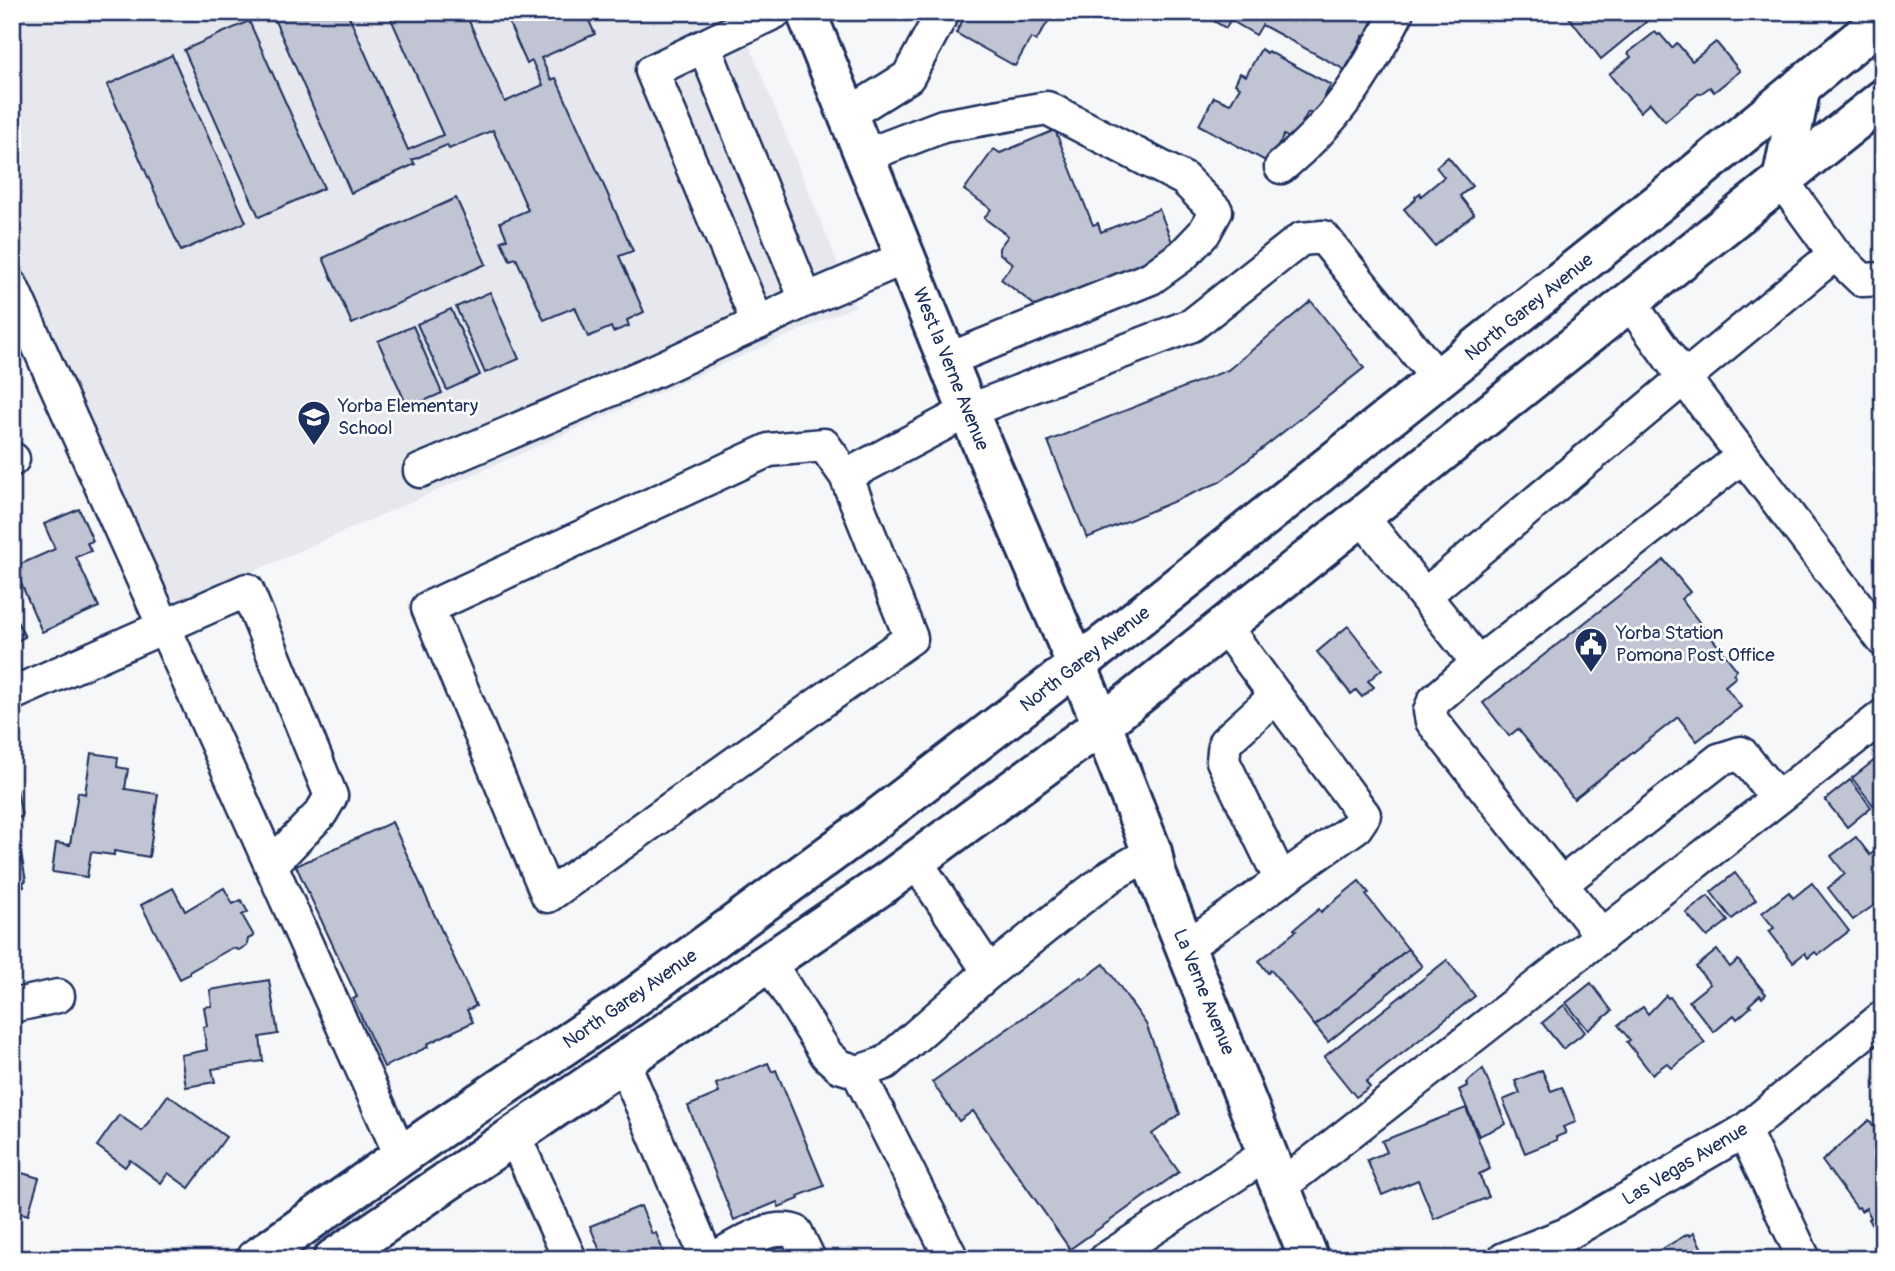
<svg xmlns="http://www.w3.org/2000/svg" width="1895" height="1271" font-family="Pangolin,sans-serif">
<style>
.built{fill:#e6e8ee}
.building{fill:#c0c4d3;stroke:#1b2f5e;stroke-width:2}
.lines{fill:none;stroke-linecap:round;stroke-linejoin:round}
.minor-casing{stroke:#1b2f5e;stroke-width:37}
.major-casing{stroke:#1b2f5e;stroke-width:44}
.minor{stroke:#fff;stroke-width:32}
.major{stroke:#fff;stroke-width:38}
.labels{text-anchor:middle;dominant-baseline:central;stroke-width:5;stroke-linejoin:round;paint-order:stroke}
.street-label{font-size:19px;fill:#1b2f5e;stroke:#fff}
.poi-label{font-size:19px;fill:#1b2f5e;stroke:#fff;text-anchor:start}
</style>
<rect width="100%" height="100%" fill="#f6f7f9"/>
<filter id="ink" filterUnits="userSpaceOnUse"><feTurbulence type="fractalNoise" baseFrequency=".0143" numOctaves="2"/><feDisplacementMap in="SourceGraphic" scale="14" xChannelSelector="R" yChannelSelector="G"/><feConvolveMatrix kernelMatrix="1 2 1 2 8 2 1 2 1" color-interpolation-filters="sRGB"/></filter>
<g filter="url(#ink)">
<path class="built" d="M12,12H736L855,306L182,603L155,588L12,266Z"/>
<g class="building">
<path d="M271,12H347L408,150L443,135L388,12H465L505,102L543,85L532,61L527,64L504,12H585L595,34L541,58L551,80L556,78L633,251L619,256L644,312L627,320L629,326L613,332L611,327L588,337L575,307L544,320L516,258L510,260L501,241L507,239L500,222L528,210L493,130L449,149L447,145L412,160L415,164L351,193Z"/>
<path d="M967,12H1054L1036,41L1031,38L1015,66L956,33Z"/>
<path d="M1198,12H1377L1368,29L1370,31L1366,38L1363,36L1345,70L1262,25L1256,35L1230,20L1226,28Z"/>
<path d="M1565,12H1650L1643,18L1646,22L1601,59Z"/>
<path d="M249,21L324,188L259,217L184,50Z"/>
<path d="M1655,32L1658,35L1660,34L1672,48L1677,43L1692,61L1716,42L1740,71L1714,92L1710,87L1700,94L1699,93L1665,121L1650,103L1640,112L1609,74L1631,57L1628,53Z"/>
<path d="M1261,49L1267,53L1268,51L1331,85L1314,115L1308,112L1293,140L1284,135L1269,163L1199,125L1214,97L1230,104L1240,87L1235,84L1240,73L1246,76Z"/>
<path d="M172,55L246,222L181,251L107,85Z"/>
<path d="M1055,130L1093,225L1098,223L1101,232L1159,209L1176,252L1042,311L1001,279L1013,264L999,253V248L1008,236L984,218L991,209L964,190L994,149L1000,153Z"/>
<path d="M1448,157L1472,186L1460,196L1474,214L1435,246L1404,209L1416,199L1415,197L1420,193L1421,196L1444,177L1436,167Z"/>
<path d="M456,198L486,264L352,324L323,258Z"/>
<path d="M490,292L519,359L485,373L456,307Z"/>
<path d="M1311,301L1364,368L1220,482L1087,538L1048,441L1228,370Z"/>
<path d="M451,309L480,375L447,390L417,324Z"/>
<path d="M413,326L442,393L408,408L378,341Z"/>
<path d="M79,509L93,541L87,543L91,551L76,557L99,607L42,632L14,567L55,549L44,524Z"/>
<path d="M1664,560L1690,592L1681,599L1737,670L1733,674L1736,677L1725,686L1741,707L1697,741L1678,717L1574,799L1518,729L1509,736L1483,703Z"/>
<path d="M12,611L25,637L14,642L15,645L12,646Z"/>
<path d="M1348,626L1382,669L1368,681L1374,687L1362,697L1356,690L1351,694L1317,652Z"/>
<path d="M91,753L118,757L117,767L128,769L125,789L158,794L149,857L114,851V855L91,852L87,877L52,872L56,843L70,845L78,792L85,794Z"/>
<path d="M1876,759L1883,767V798L1873,805L1852,778Z"/>
<path d="M1850,780L1871,807L1847,827L1825,800Z"/>
<path d="M17,790L22,817L12,819V791Z"/>
<path d="M392,822L476,1006L467,1010L473,1022L427,1044L428,1047L384,1067L353,999L357,997L296,866Z"/>
<path d="M1856,837L1870,855L1881,846L1883,848V899L1853,920L1828,888L1845,874L1831,856Z"/>
<path d="M21,853L26,881L23,882L24,887L15,888L12,887V855Z"/>
<path d="M1735,873L1756,900L1732,919L1711,892Z"/>
<path d="M1359,881L1369,893L1366,895L1408,949L1315,1026L1271,970L1268,973L1259,961L1296,931L1294,929L1319,909L1321,912Z"/>
<path d="M1812,883L1849,931L1818,955L1815,952L1808,958L1805,953L1793,962L1769,931L1774,928L1762,913L1789,892L1793,898Z"/>
<path d="M173,888L185,911L224,888L233,904L241,900L248,912L242,915L254,936L248,939L247,945L239,950L232,948L189,972L190,974L180,979L141,905Z"/>
<path d="M1708,896L1728,921L1707,937L1686,913Z"/>
<path d="M1408,949L1422,966L1328,1042L1315,1026Z"/>
<path d="M1717,950L1730,967L1738,960L1766,994L1762,998L1760,995L1749,1005L1751,1007L1737,1019L1734,1015L1714,1032L1689,1001L1710,984L1696,967Z"/>
<path d="M1447,960L1475,996L1366,1082L1370,1087L1356,1097L1324,1057Z"/>
<path d="M1104,964L1146,1024L1180,1114L1152,1134L1179,1172L1070,1249L973,1111L959,1121L932,1082L1081,977L1083,979Z"/>
<path d="M269,980L278,1034L260,1037L263,1061L212,1069L215,1082L186,1087L181,1055L207,1050L203,1027L207,1026L204,1007L212,1006L210,990Z"/>
<path d="M1591,983L1612,1011L1588,1030L1566,1003Z"/>
<path d="M1666,995L1668,998L1670,997L1705,1043L1672,1068L1667,1063L1652,1074L1627,1042L1630,1040L1618,1025L1643,1007L1648,1014Z"/>
<path d="M1564,1005L1585,1032L1563,1049L1542,1023Z"/>
<path d="M768,1063L772,1072L776,1070L824,1186L798,1196L799,1199L779,1207L777,1202L734,1220L688,1106L719,1093L716,1084Z"/>
<path d="M1483,1069L1506,1124L1479,1136L1459,1090L1467,1086L1466,1083Z"/>
<path d="M1542,1070L1551,1091L1562,1087L1576,1122L1563,1127L1566,1133L1556,1137L1557,1140L1525,1153L1503,1100L1520,1093L1515,1081Z"/>
<path d="M168,1095L226,1137L189,1188L168,1173L161,1183L130,1160L125,1167L97,1146L119,1115L142,1131Z"/>
<path d="M1466,1108L1490,1169L1479,1174L1489,1197L1434,1219L1418,1180L1382,1195L1367,1160L1387,1152L1382,1141Z"/>
<path d="M1869,1120L1883,1138V1244L1869,1219L1871,1218L1866,1208L1861,1211L1859,1207L1857,1208L1822,1161Z"/>
<path d="M12,1170L39,1178L28,1215L12,1210Z"/>
<path d="M641,1206L652,1234L656,1233L666,1259H599L602,1256L590,1226Z"/>
<path d="M1694,1233L1707,1259H1656L1653,1254L1688,1234L1690,1236Z"/>
</g>
<g class="lines">
<defs>
<g id="minor">
<path d="M775,12L652,71L758,323L806,300"/>
<path d="M705,48L806,300L906,257"/>
<path d="M847,115L908,77L943,12"/>
<path d="M864,156L943,126L1047,108L1184,179L1216,211L1204,233L1183,255L1151,278L947,360"/>
<path d="M1281,167C1336,121 1364,78 1396,15L1393,12"/>
<path d="M1782,181L1835,254L1862,280L1883,279"/>
<path d="M1835,254L1684,378L1883,640"/>
<path d="M12,287L402,1158"/>
<path d="M12,460L13,459"/>
<path d="M420,471L657,370L758,323"/>
<path d="M846,476L911,638L548,896L428,608L769,450L824,445L846,476L968,411L1192,325L1301,239L1323,237L1438,379"/>
<path d="M1362,517L1478,663L1434,701L1430,711L1432,721L1602,936"/>
<path d="M1425,595L1684,378L1630,303"/>
<path d="M1478,663L1743,456"/>
<path d="M12,694L247,590L331,796L321,813L271,865"/>
<path d="M1276,696L1225,742L1223,761L1281,880"/>
<path d="M915,860L989,972"/>
<path d="M1561,884L1719,760L1741,753L1777,798"/>
<path d="M1186,947L1356,827L1364,815L1225,627"/>
<path d="M769,962L827,1055L839,1066L858,1072L885,1063L989,972L1079,900L1112,875L1152,852"/>
<path d="M12,1006L58,996"/>
<path d="M623,1061L707,1259"/>
<path d="M858,1072L952,1259"/>
<path d="M1744,1131L1804,1259"/>
<path d="M514,1136L570,1259"/>
<path d="M1280,1187L1883,716"/>
<path d="M713,1259C736,1247 769,1222 796,1232L809,1259"/>
<path d="M1106,1259L1267,1154"/>
<path d="M1504,1259L1567,1234L1744,1131L1883,1017"/>
</g>
<g id="major">
<path d="M806,12L968,411L1102,724L1152,852L1156,873L1309,1259"/>
<path d="M1782,181L1801,86"/>
<path d="M256,1259L431,1135L620,1008L853,837L1129,625L1691,177L1883,19"/>
<path d="M333,1259L888,881L1102,724L1883,99"/>
</g>
</defs>
<use href="#minor" class="minor-casing"/>
<use href="#major" class="major-casing"/>
<use href="#minor" class="minor"/>
<use href="#major" class="major"/>
</g>
</g>
<defs>
<symbol id="school-pin" viewBox="-11 -11 22 30"><path d="M0 17L-7.5 6A9.5 9.5 0 1 1 7.5 6Z" fill="#1b2f5e" stroke="#fff"/><path d="M0-5L7-2L0 1L-7-2ZM-4 1L0 2.5L4 1V4Q0 6-4 4Z" fill="#fff"/></symbol>
<symbol id="civic-pin" viewBox="-11 -11 22 30"><path d="M0 17L-7.5 6A9.5 9.5 0 1 1 7.5 6Z" fill="#1b2f5e" stroke="#fff"/><path d="M-.6-6.5H3V-4.5H.6V-3L4-1V1h2V6H-6V1h2V-1L-.6-3ZM-1.2 2.5V6h2.4V2.5Z" fill="#fff"/></symbol>
</defs>
<g fill-rule="evenodd">
<use href="#school-pin" x="295" y="398" width="38" height="52"/>
<use href="#civic-pin" x="1572" y="625" width="38" height="52"/>
</g>
<g class="labels">
<g class="street-label">
<text transform="translate(1529 307) rotate(-39)">North Garey Avenue</text>
<text transform="translate(951 369) rotate(68)">West la Verne Avenue</text>
<text transform="translate(1085 659) rotate(-38)">North Garey Avenue</text>
<text transform="translate(1204 992) rotate(68)">La Verne Avenue</text>
<text transform="translate(630 999) rotate(-35)">North Garey Avenue</text>
<text transform="translate(1685 1164) rotate(-31)">Las Vegas Avenue</text>
</g>
<g class="poi-label">
<text x="338" y="406">Yorba Elementary<tspan x="338" dy="22">School</tspan></text>
<text x="1616" y="633">Yorba Station<tspan x="1616" dy="22">Pomona Post Office</tspan></text>
</g>
</g>
<rect width="1895" height="1271" fill="none" stroke="#fff" stroke-width="42"/>
<rect x="21" y="21" width="1853" height="1229" fill="none" stroke="#1b2f5e" stroke-width="2.5" filter="url(#ink)"/>
</svg>
